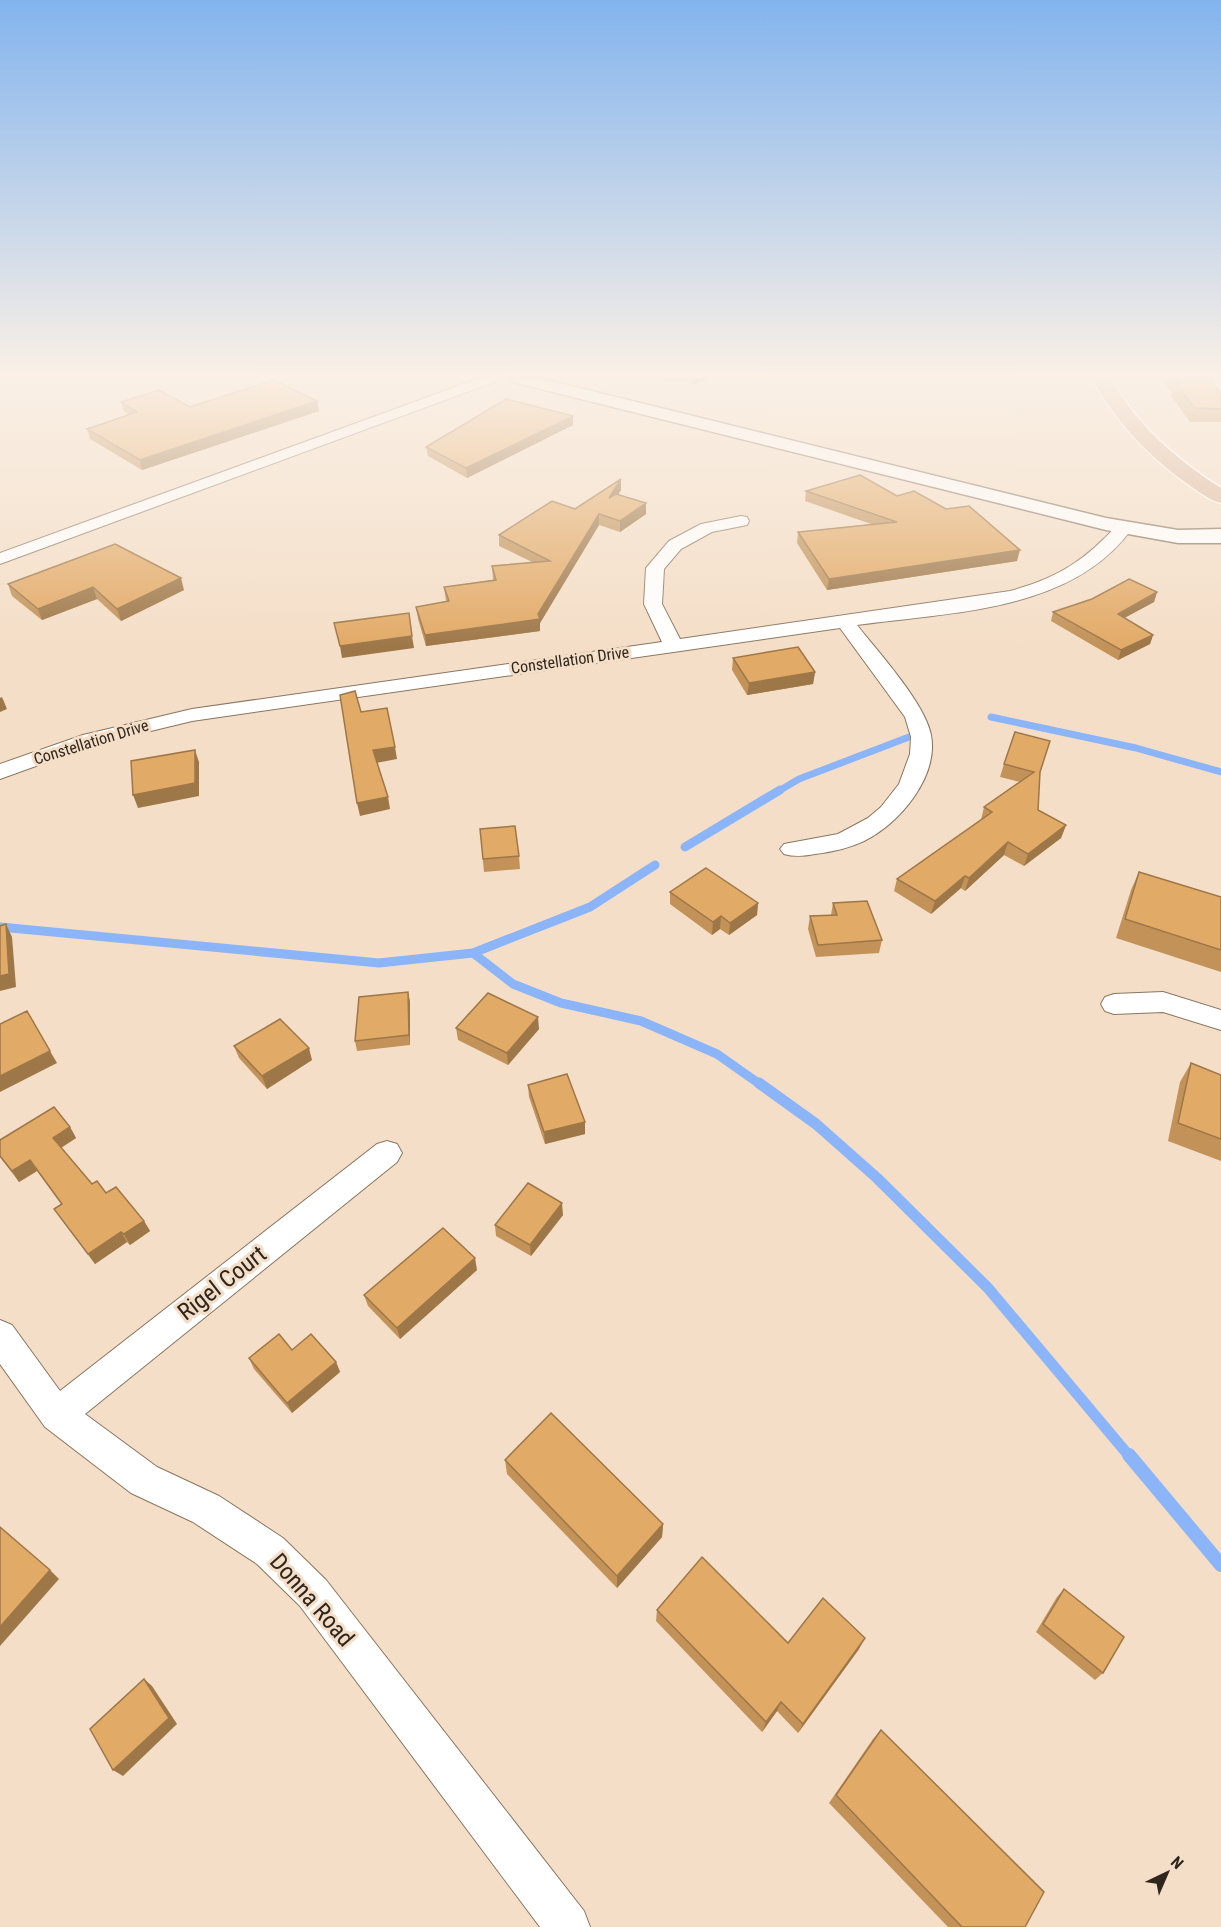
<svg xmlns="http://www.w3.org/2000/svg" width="1221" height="1927" font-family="'Roboto Condensed',sans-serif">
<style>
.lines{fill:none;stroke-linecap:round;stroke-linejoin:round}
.stream-far3{stroke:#8bb5f8;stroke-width:7}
.stream-far2{stroke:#8bb5f8;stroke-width:9}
.stream-far1{stroke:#8bb5f8;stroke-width:11}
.stream{stroke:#8bb5f8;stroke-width:14}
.minor-casing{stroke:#897661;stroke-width:2}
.tertiary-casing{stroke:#897661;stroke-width:3}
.primary-casing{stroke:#fff;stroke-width:3}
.minor{fill:#fff;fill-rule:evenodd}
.tertiary{fill:#fff;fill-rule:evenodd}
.primary{fill:#dbb69b;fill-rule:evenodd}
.wall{fill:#c29259}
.shaded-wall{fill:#9e7748}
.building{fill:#e2aa67;stroke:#9e7748;stroke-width:1.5}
.labels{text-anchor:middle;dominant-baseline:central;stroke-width:6;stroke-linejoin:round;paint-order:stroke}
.far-street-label{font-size:16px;fill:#2e261d;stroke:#f4dec7}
.near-street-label{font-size:24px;fill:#2e261d;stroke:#f4dec7}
</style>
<rect width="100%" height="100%" fill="#f4dec7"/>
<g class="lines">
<g class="stream-far3">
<path d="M991,717L1136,748L1221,772"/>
<path d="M777,792L799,779L909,737"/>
</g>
<g class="stream-far2">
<path d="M685,847L780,790"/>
<path d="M0,927L379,963L473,953L590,907L655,865"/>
<path d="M473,953L513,984L561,1003L641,1021L717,1054L761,1085"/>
</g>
<path class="stream-far1" d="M759,1083L816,1124L877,1178L988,1288L1130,1457"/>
<path class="stream" d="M1129,1455L1221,1565"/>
<defs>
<g id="minor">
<path d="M480,378H499L497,381L0,564V553Z"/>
<path d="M741,516L747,517L749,521L747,525L712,532L681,549L664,569L662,604L680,639L1010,591C1058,578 1086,560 1119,523H1131L1133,527C1074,612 951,612 857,625C878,652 925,703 931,735C939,777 899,824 864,841C849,848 832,852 815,854C805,856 794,857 784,854L780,849L784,844L838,834L868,818L881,807L899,784L910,754L911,737L905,717L840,628L192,721L97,744L0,779V764L83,735L192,709L662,642L644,604L646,568L669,541L701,524Z"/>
<path d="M1163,992L1221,1010V1030L1163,1012L1114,1014L1105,1011L1101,1004L1105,997L1114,994Z"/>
<path d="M387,1141L397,1144L402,1153L397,1162L85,1414L157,1467L219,1496L283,1538L326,1580L584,1911L590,1927H540L300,1606L257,1564L193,1522L131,1493L45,1427L0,1364V1320L12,1325L60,1391L377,1144Z"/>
</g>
<path id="tertiary" d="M510,378H539L1106,518L1178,530L1221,529V543H1178L1106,530L513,382Z"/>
<path id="primary" d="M1092,378H1110C1137,425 1175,459 1221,488V503C1209,500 1199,492 1189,485C1148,456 1116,422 1092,378Z"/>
</defs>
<use href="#minor" class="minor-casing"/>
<use href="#tertiary" class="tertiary-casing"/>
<use href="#primary" class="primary-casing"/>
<use href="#minor" class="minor"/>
<use href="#tertiary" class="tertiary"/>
<use href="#primary" class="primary"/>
</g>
<g class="wall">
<path d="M664,378H710L693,385L681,379L674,382Z"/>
<path d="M1160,378H1208L1221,393V422H1190L1171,396L1172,392Z"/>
<path d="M317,401L319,411L142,470L90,439L87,429L129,415L124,411L121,402L190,407Z"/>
<path d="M573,416V425L467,478L428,456L426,447Z"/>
<path d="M621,490L618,494L646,503V514L620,532L599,525L540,623V631L426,646L418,619L416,607L446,601L444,587L493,580L492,566L532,562L499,546V535L575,509Z"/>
<path d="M806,491L897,496L1017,561L827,590L797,543L798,532L871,524L805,501Z"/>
<path d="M8,584L184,590L121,621L97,599L42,620L12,596Z"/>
<path d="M1157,592L1154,602L1124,618L1153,635L1150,644L1118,660L1051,621L1053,612Z"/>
<path d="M733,658L815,672L813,684L747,695L732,670Z"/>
<path d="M1004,764L1040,773L1038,810L1066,825L1061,838L1024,866L1004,855L965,891L961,888L931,914L894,891L897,879L981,820L984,807L1020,782L1000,777Z"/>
<path d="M480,829L519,856L520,869L484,872Z"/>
<path d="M1139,872L1221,897V972L1116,938L1131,890Z"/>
<path d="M670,892L758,903L757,915L729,935L720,929L712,935L670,904Z"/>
<path d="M833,903L882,940L879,953L816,957L808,929L810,916L831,915Z"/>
<path d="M408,992L410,1002V1045L357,1051L355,1041Z"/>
<path d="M456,1028L539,1029L508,1065L458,1040Z"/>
<path d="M234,1046L312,1060L267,1089L239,1058Z"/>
<path d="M1191,1063L1221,1075V1161L1168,1141L1180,1082Z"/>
<path d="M528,1085L585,1134L545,1144L529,1097Z"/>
<path d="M70,1127L76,1138L61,1148L92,1184L144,1221L150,1231L130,1245L127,1242L95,1264L54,1209L61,1204L37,1171L19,1182L0,1157V1140Z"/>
<path d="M563,1215L531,1256L496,1236L495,1225Z"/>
<path d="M477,1270L400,1339L368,1306L364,1295Z"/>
<path d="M292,1350L336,1362L340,1372L292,1413L254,1369L249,1358Z"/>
<path d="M505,1460L663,1524L662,1537L617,1588L507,1474Z"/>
<path d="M1064,1589L1103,1673L1095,1680L1036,1632L1057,1597Z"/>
<path d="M657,1610L788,1643L859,1649L798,1733L777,1711L762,1732L656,1621Z"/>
<path d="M881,1730L1025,1927H948L829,1803L873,1739Z"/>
</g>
<g class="shaded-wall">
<path d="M675,378H681V379L674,382Z"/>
<path d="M694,378H710L693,385Z"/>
<path d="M317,401L319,411L142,470L140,460Z"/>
<path d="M573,416V425L467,478L466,468Z"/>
<path d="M621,479V490L609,509V498Z"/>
<path d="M646,503V514L620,532V521Z"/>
<path d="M599,514V525L540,623V631L426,646L425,635L538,614Z"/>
<path d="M1020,550L1017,561L827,590L829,579Z"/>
<path d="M181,578L184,590L121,621L117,609Z"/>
<path d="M93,587L97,599L42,620L38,609Z"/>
<path d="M1157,592L1154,602L1115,623L1118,614Z"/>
<path d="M1153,635L1150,644L1118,660L1121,650Z"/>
<path d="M412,636L414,648L342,658L340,646Z"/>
<path d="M815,672L813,684L747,695L749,683Z"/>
<path d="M2,697L7,709L0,712V698Z"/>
<path d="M395,747L397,759L376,763L373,750Z"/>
<path d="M195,750L199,762V796L138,808L133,795Z"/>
<path d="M388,797L390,809L360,816L357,803Z"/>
<path d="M1066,825L1061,838L1024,866L1028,854Z"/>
<path d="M1008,842L1004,855L965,891L969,878Z"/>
<path d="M965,876L961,888L931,914L935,901Z"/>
<path d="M758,903L757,915L729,935L730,923Z"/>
<path d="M721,916L720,929L712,935L713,922Z"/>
<path d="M6,924L12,937L16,987L0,991V976Z"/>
<path d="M408,992L410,1002V1045L409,1035Z"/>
<path d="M538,1017L539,1029L508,1065L507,1053Z"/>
<path d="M309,1048L312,1060L267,1089L262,1076Z"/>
<path d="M50,1051L57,1063L0,1092V1076Z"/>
<path d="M585,1122V1134L545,1144L544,1132Z"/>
<path d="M70,1127L76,1138L59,1149L53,1138Z"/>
<path d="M30,1160L37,1171L19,1182L12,1171Z"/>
<path d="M562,1203L563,1215L531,1256L530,1245Z"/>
<path d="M144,1221L150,1231L130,1245L124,1234Z"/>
<path d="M121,1232L127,1242L95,1264L88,1254Z"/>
<path d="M475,1258L477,1270L400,1339L397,1328Z"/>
<path d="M336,1362L340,1372L292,1413L287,1403Z"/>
<path d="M663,1524L662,1537L617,1588V1576Z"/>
<path d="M50,1570L59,1579L0,1646V1627Z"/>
<path d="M865,1638L859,1649L798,1733L803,1724Z"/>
<path d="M144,1679L152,1686L177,1724L123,1776L113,1770Z"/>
<path d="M781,1702L777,1711L762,1732L766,1722Z"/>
</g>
<g class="building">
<path d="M1176,378H1208L1221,393V409L1195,408L1175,382H1180Z"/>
<path d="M274,380L317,401L140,460L87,429L137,412L121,402L159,390L190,407Z"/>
<path d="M506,399L573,416L466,468L426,447Z"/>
<path d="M860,475L897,496L914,491L946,509L969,506L1020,550L829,579L798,532L897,522L806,491Z"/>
<path d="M621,479L609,498L616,494L646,503L620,521L599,514L538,614L540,619L425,635L416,607L449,601L444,587L496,580L492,566L550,561L499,535L552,501L575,509Z"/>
<path d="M115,544L181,578L117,609L93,587L38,609L8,584Z"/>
<path d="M1129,579L1157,592L1118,614L1153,635L1121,650L1053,612L1092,599Z"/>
<path d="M409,613L412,636L340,646L334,623Z"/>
<path d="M798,647L815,672L749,683L733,658Z"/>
<path d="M355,691L361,712L387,708L395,747L373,750L388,797L357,803L340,695Z"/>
<path d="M1015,732L1050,741L1040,772L1038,810L1066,825L1028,854L1008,842L969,878L965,876L935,901L897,879L992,812L984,807L1034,772L1004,764Z"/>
<path d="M195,750V783L133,795L131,761Z"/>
<path d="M515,826L519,856L483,859L480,829Z"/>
<path d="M706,868L758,903L730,923L721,916L713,922L670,892Z"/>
<path d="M1139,872L1221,897V950L1125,919Z"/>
<path d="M867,901L882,940L818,945L810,916L837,915L833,903Z"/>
<path d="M6,924L9,974L0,976V926Z"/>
<path d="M408,992L409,1035L355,1041L359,997Z"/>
<path d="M488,993L538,1017L507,1053L456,1028Z"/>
<path d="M27,1011L50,1051L0,1076V1024Z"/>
<path d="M280,1019L309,1048L262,1076L234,1046Z"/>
<path d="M1191,1063L1221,1075V1139L1178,1123Z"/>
<path d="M567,1074L585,1122L544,1132L528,1085Z"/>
<path d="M54,1107L70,1127L53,1138L92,1184L97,1181L106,1193L116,1187L144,1221L124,1234L121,1232L88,1254L54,1209L62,1204L30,1160L12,1171L0,1156V1140Z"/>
<path d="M528,1183L562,1203L530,1245L495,1225Z"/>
<path d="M443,1228L475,1258L397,1328L364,1295Z"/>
<path d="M279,1334L292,1350L311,1334L336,1362L287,1403L249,1358Z"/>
<path d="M551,1413L663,1524L617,1576L505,1460Z"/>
<path d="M0,1527L50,1570L0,1627Z"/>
<path d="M702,1557L788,1643L823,1598L865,1638L803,1724L781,1702L766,1722L657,1610Z"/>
<path d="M1064,1589L1124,1637L1103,1673L1043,1624Z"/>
<path d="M144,1679L169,1718L113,1770L90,1729Z"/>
<path d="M881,1730L1044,1892L1025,1927H962L836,1795Z"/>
</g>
<linearGradient id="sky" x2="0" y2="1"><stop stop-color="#83b4ee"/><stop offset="0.58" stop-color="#faf0e6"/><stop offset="1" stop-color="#faf0e6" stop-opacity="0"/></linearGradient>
<rect width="1221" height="647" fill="url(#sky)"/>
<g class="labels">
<g class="far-street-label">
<text transform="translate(570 660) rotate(-8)">Constellation Drive</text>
<text transform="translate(91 742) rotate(-17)">Constellation Drive</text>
</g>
<g class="near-street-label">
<text transform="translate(222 1283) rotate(-38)">Rigel Court</text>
<text transform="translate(312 1600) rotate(49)">Donna Road</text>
</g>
</g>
<g transform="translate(1167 1873) rotate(44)" stroke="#f4dec7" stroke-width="4.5" paint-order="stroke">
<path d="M0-4.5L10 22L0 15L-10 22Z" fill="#2e261d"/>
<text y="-9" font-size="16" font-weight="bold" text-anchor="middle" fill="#2e261d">N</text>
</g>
</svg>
